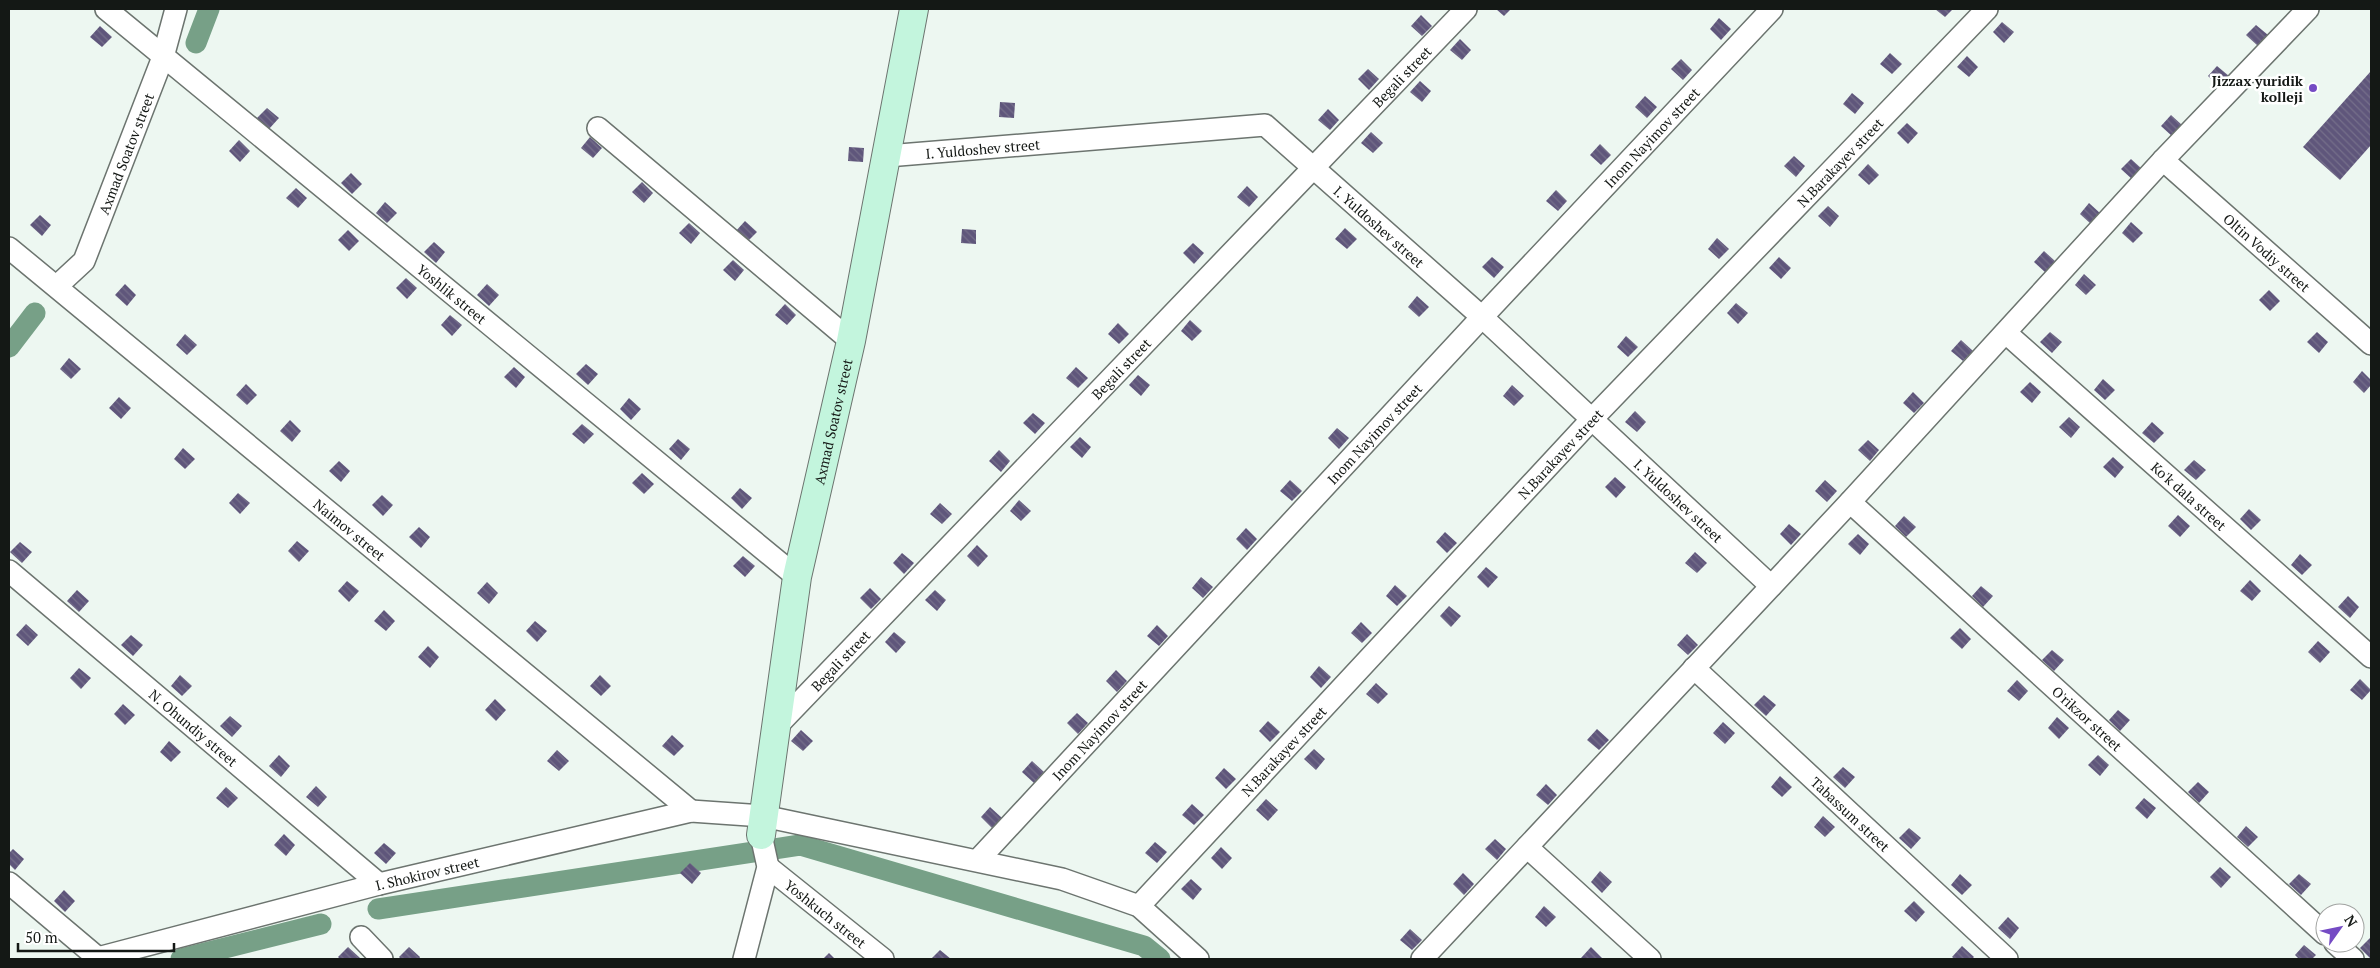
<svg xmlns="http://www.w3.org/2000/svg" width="2380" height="968" font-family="'PT Serif',serif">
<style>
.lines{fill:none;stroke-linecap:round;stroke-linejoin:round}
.canal{stroke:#77a087;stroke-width:21}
.building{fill:url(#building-back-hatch)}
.street-casing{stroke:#6c746f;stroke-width:24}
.secondary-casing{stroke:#6c746f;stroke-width:30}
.street{stroke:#fff;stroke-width:21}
.secondary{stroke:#c3f5dd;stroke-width:28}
.poi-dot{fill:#754bc4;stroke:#fff;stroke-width:2}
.labels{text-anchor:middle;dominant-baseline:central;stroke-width:5;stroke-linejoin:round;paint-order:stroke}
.street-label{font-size:14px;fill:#141815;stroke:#fff}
.poi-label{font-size:14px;font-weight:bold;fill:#141815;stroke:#fff;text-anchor:end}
</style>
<defs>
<pattern id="building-back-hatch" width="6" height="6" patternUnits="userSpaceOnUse" patternTransform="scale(1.25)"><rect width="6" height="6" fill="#5f567b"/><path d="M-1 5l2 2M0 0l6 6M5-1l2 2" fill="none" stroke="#756f8a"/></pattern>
</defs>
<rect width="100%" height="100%" fill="#edf7f1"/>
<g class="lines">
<g class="canal">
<path d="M196,43L209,9"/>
<path d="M9,347L35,313"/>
<path d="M378,909L800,845L1144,946L1160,959"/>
<path d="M181,959L321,924"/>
</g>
</g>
<g class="building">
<path d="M1496,9H1511L1504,16Z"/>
<path d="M1935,9H1953L1945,17Z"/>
<path d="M1421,15L1432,26L1422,36L1411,26Z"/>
<path d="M1719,18L1731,29L1721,40L1710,29Z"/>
<path d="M2002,22L2014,32L2004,43L1993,32Z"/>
<path d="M2256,25L2268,35L2258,46L2246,35Z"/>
<path d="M100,26L112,37L102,47L90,37Z"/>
<path d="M1460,39L1471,50L1462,60L1450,50Z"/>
<path d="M1890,53L1902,64L1892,74L1880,64Z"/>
<path d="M1967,56L1978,67L1969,77L1957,67Z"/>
<path d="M1681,59L1692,70L1683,80L1671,69Z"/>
<path d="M2217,66L2229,76L2220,87L2208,76Z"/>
<path d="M1368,69L1379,79L1369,90L1358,79Z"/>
<path d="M2371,71V145L2340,180L2303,147Z"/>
<path d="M1420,81L1431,91L1422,102L1410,92Z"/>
<path d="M1852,93L1864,103L1855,114L1843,104Z"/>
<path d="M1645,96L1657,107L1647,118L1635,107Z"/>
<path d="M1000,102L1015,103L1014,118L999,117Z"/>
<path d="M267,108L279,118L269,129L257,118Z"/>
<path d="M1328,109L1339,120L1330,130L1318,120Z"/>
<path d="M2171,115L2183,126L2173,137L2161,126Z"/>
<path d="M1907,123L1918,133L1908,144L1897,133Z"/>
<path d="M1371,132L1383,143L1373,153L1361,143Z"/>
<path d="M590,137L602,148L593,158L581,148Z"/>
<path d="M239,140L250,151L240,162L229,151Z"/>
<path d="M1600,144L1611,155L1601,165L1590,155Z"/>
<path d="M849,147L864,148L863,162L848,161Z"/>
<path d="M1794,156L1805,166L1796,177L1784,166Z"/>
<path d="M2131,159L2142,169L2133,180L2121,169Z"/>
<path d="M1868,164L1879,175L1869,185L1858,175Z"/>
<path d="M351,173L362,184L352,194L341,183Z"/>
<path d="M642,182L653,193L644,203L632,192Z"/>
<path d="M1247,186L1258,197L1249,207L1237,197Z"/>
<path d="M296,188L307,198L298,208L286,198Z"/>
<path d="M1556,190L1567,201L1558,211L1546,201Z"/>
<path d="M385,202L397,213L387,223L376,213Z"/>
<path d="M2089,203L2101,214L2091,224L2080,214Z"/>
<path d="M1828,206L1839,216L1830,227L1818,216Z"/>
<path d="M40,215L51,225L42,236L30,225Z"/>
<path d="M745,221L757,232L747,242L735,232Z"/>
<path d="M2131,222L2143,233L2133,243L2122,233Z"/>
<path d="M689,223L700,233L691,244L679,233Z"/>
<path d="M1345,228L1357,239L1347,249L1335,239Z"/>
<path d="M962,229L976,230V244L961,243Z"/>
<path d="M348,230L359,241L349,251L338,240Z"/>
<path d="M1717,238L1729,249L1719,259L1708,249Z"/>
<path d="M434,242L445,252L436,263L424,252Z"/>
<path d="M1193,243L1204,253L1194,264L1183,253Z"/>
<path d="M2044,251L2056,262L2046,273L2034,262Z"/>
<path d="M1492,257L1504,267L1494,278L1482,267Z"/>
<path d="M1779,257L1791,268L1781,279L1769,268Z"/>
<path d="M733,260L744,270L735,281L723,270Z"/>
<path d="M2084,274L2096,285L2086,295L2075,285Z"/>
<path d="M406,278L417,288L407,299L396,288Z"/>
<path d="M125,284L136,295L127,306L115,295Z"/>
<path d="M487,284L499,295L489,306L477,295Z"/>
<path d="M2269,290L2280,301L2270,311L2259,300Z"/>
<path d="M1417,296L1429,307L1419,317L1408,307Z"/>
<path d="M1736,303L1748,313L1738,324L1727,313Z"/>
<path d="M785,304L796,315L787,325L775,315Z"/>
<path d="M450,315L462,325L452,336L441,325Z"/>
<path d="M1190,320L1202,331L1192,341L1181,331Z"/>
<path d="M1118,323L1129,334L1119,344L1108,334Z"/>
<path d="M2050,332L2062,342L2052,353L2040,342Z"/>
<path d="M2317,332L2328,342L2319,353L2307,342Z"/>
<path d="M185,334L197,345L187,355L176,345Z"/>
<path d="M1626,336L1638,347L1628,357L1617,347Z"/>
<path d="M1961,340L1973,351L1963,361L1951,351Z"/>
<path d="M69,358L81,369L71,379L60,369Z"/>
<path d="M586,364L598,374L588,385L576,374Z"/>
<path d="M514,367L525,377L516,388L504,377Z"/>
<path d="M1076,367L1088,378L1078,388L1066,378Z"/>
<path d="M2362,371L2371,380V385L2364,393L2353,382Z"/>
<path d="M1138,375L1150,385L1141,396L1129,385Z"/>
<path d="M2103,379L2115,390L2105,400L2094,390Z"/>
<path d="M2030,382L2041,392L2032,403L2020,392Z"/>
<path d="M246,384L257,395L247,405L236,395Z"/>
<path d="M1512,385L1524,396L1514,406L1503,396Z"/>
<path d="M1913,392L1924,403L1914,413L1903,403Z"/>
<path d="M119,397L131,408L121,419L109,408Z"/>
<path d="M629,398L641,409L631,420L620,409Z"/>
<path d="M1635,411L1646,422L1637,432L1625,422Z"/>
<path d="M1033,413L1045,423L1035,434L1023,423Z"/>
<path d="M2069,417L2080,427L2071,438L2059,427Z"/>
<path d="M290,420L301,431L292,442L280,431Z"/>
<path d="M2152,422L2164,433L2154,443L2142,433Z"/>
<path d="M582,424L594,434L584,444L572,434Z"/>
<path d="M1337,428L1349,438L1339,449L1328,438Z"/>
<path d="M1080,437L1091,447L1082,458L1070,447Z"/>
<path d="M678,439L690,449L681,460L669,449Z"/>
<path d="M1868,440L1879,450L1870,461L1858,450Z"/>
<path d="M183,448L195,459L185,469L174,459Z"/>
<path d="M999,450L1010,461L1001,472L989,461Z"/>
<path d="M2113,457L2124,467L2115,478L2103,467Z"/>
<path d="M2194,460L2206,470L2196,480L2184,470Z"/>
<path d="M339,461L350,471L341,482L329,471Z"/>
<path d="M642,473L654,484L644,494L632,483Z"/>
<path d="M1615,477L1626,487L1616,498L1605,487Z"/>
<path d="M1290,480L1302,491L1292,501L1280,491Z"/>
<path d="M1825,480L1837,491L1827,502L1815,491Z"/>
<path d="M740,488L752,498L742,509L731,498Z"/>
<path d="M238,493L250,503L240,514L229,503Z"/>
<path d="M382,495L393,505L383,516L372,505Z"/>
<path d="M1019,500L1031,511L1021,521L1010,511Z"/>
<path d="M940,503L952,514L942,524L930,514Z"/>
<path d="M2249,509L2261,520L2251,530L2240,519Z"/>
<path d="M2178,515L2190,526L2180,537L2168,526Z"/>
<path d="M1904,516L1916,527L1906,537L1895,526Z"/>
<path d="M1789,524L1801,534L1791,545L1780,534Z"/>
<path d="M419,527L430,537L421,548L409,537Z"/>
<path d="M1246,528L1257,539L1247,550L1236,539Z"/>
<path d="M1445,532L1457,543L1447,553L1436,542Z"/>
<path d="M1858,534L1869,544L1860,555L1848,544Z"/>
<path d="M297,541L309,551L299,562L288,551Z"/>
<path d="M20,542L32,552L22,563L10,552Z"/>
<path d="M977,545L988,556L978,567L967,556Z"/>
<path d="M1695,552L1707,563L1697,573L1685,563Z"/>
<path d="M902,553L914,563L904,574L893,563Z"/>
<path d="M2300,554L2312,565L2302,575L2291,565Z"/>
<path d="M743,556L755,566L745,577L733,566Z"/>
<path d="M1486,567L1498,577L1488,588L1477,577Z"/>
<path d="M1201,577L1213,587L1203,598L1192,588Z"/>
<path d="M2250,580L2261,591L2252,601L2240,591Z"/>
<path d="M347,581L359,591L349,602L338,591Z"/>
<path d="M487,582L498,593L489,604L477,593Z"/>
<path d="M1395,585L1407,596L1397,606L1386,596Z"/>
<path d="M1981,586L1993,596L1983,607L1972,596Z"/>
<path d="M870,588L881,599L871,609L860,598Z"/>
<path d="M77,590L89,601L79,612L67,601Z"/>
<path d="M935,590L946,600L937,611L925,600Z"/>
<path d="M2348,596L2359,607L2350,618L2338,607Z"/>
<path d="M1449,606L1461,616L1451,627L1440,616Z"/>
<path d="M384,610L395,621L386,631L374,621Z"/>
<path d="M535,621L547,631L537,642L526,631Z"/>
<path d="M1361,622L1372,633L1362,643L1351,633Z"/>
<path d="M26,624L38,635L28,646L16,635Z"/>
<path d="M1157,625L1168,636L1159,646L1147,636Z"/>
<path d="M1960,628L1971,639L1962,649L1950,638Z"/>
<path d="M894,632L906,642L896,653L885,642Z"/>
<path d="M1687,634L1698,645L1688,655L1677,645Z"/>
<path d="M131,635L143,645L133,656L121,645Z"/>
<path d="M2318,641L2330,652L2320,663L2308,652Z"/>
<path d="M428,646L439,657L430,668L418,657Z"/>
<path d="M2052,650L2064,660L2054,671L2042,660Z"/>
<path d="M1319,666L1331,677L1321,688L1310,677Z"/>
<path d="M79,668L91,678L81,689L70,678Z"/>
<path d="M1116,670L1127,681L1117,692L1106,681Z"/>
<path d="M180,675L192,686L182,696L171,686Z"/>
<path d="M600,675L611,686L601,696L590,686Z"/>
<path d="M2360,679L2371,690L2362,700L2350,690Z"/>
<path d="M2017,680L2028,691L2019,701L2007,691Z"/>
<path d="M1376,683L1388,694L1378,704L1366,694Z"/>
<path d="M1764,695L1776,705L1766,716L1754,705Z"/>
<path d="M495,699L506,710L496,721L485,710Z"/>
<path d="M123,704L135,715L125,725L114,714Z"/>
<path d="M2118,710L2130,720L2120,731L2109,720Z"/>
<path d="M1077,713L1088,723L1078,734L1067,723Z"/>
<path d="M230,716L242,726L232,737L220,726Z"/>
<path d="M2057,717L2069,728L2059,739L2048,728Z"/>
<path d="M1268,721L1280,732L1270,742L1259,731Z"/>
<path d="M1723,722L1735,733L1725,744L1713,733Z"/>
<path d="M1597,729L1609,740L1599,750L1587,740Z"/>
<path d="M801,730L813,741L803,751L791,741Z"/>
<path d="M672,735L684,746L674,756L662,746Z"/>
<path d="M169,741L181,752L171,762L160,752Z"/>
<path d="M1314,749L1325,759L1316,770L1304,759Z"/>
<path d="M557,750L569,761L559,771L547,761Z"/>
<path d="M279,755L290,766L281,777L269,766Z"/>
<path d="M2098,755L2109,765L2100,776L2088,765Z"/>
<path d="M1032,761L1044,772L1034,783L1022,772Z"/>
<path d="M1843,767L1855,777L1845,788L1833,777Z"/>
<path d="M1224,768L1236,779L1226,789L1215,778Z"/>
<path d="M1780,776L1792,787L1782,797L1771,787Z"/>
<path d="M2198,782L2209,792L2199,803L2188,792Z"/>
<path d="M1546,784L1557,795L1548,805L1536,795Z"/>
<path d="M316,786L327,797L318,807L306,797Z"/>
<path d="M226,787L238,798L228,808L216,798Z"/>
<path d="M2144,798L2156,808L2147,819L2135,808Z"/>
<path d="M1266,799L1278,810L1268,821L1256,810Z"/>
<path d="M1192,804L1204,815L1194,825L1182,815Z"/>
<path d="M990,807L1002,818L992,828L981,817Z"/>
<path d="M1823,816L1835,827L1825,837L1814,827Z"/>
<path d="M2246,826L2258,837L2248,847L2237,837Z"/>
<path d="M1909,828L1921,838L1911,849L1899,838Z"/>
<path d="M284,834L295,845L286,856L274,845Z"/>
<path d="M1495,839L1506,849L1497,860L1485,849Z"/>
<path d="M1155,842L1167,852L1157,863L1145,853Z"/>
<path d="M384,843L396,853L386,864L374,853Z"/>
<path d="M1221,847L1232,858L1222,869L1211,858Z"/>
<path d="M13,849L24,859L15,870L9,864V853Z"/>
<path d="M690,863L701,873L692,884L680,873Z"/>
<path d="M2220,867L2231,877L2221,888L2210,877Z"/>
<path d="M1600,871L1612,882L1602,893L1591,882Z"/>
<path d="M1463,873L1474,884L1464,895L1453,884Z"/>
<path d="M1960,874L1972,885L1962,895L1951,885Z"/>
<path d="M2299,874L2311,884L2301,895L2289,884Z"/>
<path d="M1191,879L1202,889L1193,900L1181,889Z"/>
<path d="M64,890L75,901L65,912L54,901Z"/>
<path d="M1914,901L1925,912L1916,922L1904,911Z"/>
<path d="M1544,906L1556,917L1546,927L1535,917Z"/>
<path d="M2008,917L2019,928L2010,939L1998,928Z"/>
<path d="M1410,929L1422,940L1412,950L1400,940Z"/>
<path d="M2370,938L2371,939V959L2360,948Z"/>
<path d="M2304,945L2316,955L2312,959H2299L2295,955Z"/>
<path d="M1962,946L1974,957L1972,959H1955L1952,957Z"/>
<path d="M348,947L360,958L358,959H340L338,957Z"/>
<path d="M409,947L420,957L419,959H401L399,957Z"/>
<path d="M1591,947L1603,959L1581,958Z"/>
<path d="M940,950L951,959H931Z"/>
<path d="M829,953L835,959H823Z"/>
</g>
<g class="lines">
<defs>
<g id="street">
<path id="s1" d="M106,9L797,577"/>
<path d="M598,128L851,341"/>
<path id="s2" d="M887,156L1265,125L1482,317L1771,586"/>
<path id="s3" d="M2163,160L2371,344"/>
<path id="s4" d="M9,248L691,811"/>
<path id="s5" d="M57,286L84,261L163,57L176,9"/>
<path id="s6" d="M2006,333L2371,657"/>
<path id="s7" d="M1850,502L2325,934"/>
<path id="s8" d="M9,571L379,884"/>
<path id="s9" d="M1694,668L2007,959"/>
<path id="s10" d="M775,728L1466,9"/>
<path d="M1527,847L1650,959"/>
<path id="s11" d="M978,860L1482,317L1772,9"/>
<path id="s12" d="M768,867L883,959"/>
<path d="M9,883L98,958"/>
<path id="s13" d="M1139,906L1592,419L1987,9"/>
<path d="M361,937L382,959"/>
<path d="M2335,943L2353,959"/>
<path id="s14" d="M94,959L379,884L691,811L763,816L1062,879L1139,906L1198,959"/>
<path d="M744,959L768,867L761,835"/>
<path d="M1422,959L1850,502L2163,160L2308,9"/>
</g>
<g id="secondary">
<path id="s15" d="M761,835L797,577L851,341L914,9"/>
</g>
</defs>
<use href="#street" class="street-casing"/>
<use href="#secondary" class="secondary-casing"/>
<use href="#street" class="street"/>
<use href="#secondary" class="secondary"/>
</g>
<circle class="poi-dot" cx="2313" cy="88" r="5"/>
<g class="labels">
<g class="street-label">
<text stroke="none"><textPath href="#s10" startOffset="904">Begali street</textPath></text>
<text stroke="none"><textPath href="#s11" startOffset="988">Inom Nayimov street</textPath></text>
<text stroke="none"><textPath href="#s2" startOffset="96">I. Yuldoshev street</textPath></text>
<text stroke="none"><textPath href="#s5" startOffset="152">Axmad Soatov street</textPath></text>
<text stroke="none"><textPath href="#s13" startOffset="1022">N.Barakayev street</textPath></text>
<text stroke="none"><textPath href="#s2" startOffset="532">I. Yuldoshev street</textPath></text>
<text stroke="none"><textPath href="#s3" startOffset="139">Oltin Vodiy street</textPath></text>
<text stroke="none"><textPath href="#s1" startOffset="448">Yoshlik street</textPath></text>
<text stroke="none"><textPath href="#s10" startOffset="499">Begali street</textPath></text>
<text stroke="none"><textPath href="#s15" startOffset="420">Axmad Soatov street</textPath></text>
<text stroke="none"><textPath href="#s11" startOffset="582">Inom Nayimov street</textPath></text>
<text stroke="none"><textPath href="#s13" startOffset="618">N.Barakayev street</textPath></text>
<text stroke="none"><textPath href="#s6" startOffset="245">Ko'k dala street</textPath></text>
<text stroke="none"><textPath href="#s2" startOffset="938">I. Yuldoshev street</textPath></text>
<text stroke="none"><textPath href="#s4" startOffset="442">Naimov street</textPath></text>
<text stroke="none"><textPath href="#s10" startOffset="94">Begali street</textPath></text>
<text stroke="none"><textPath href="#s7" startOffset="321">O'rikzor street</textPath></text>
<text stroke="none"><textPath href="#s8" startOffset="242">N. Ohundiy street</textPath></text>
<text stroke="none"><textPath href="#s11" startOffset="178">Inom Nayimov street</textPath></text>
<text stroke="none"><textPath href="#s13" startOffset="212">N.Barakayev street</textPath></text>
<text stroke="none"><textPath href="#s9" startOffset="214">Tabassum street</textPath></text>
<text stroke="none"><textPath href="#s14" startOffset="344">I. Shokirov street</textPath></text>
<text stroke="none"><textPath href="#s12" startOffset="74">Yoshkuch street</textPath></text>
</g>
<g class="poi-label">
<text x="2303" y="80">Jizzax yuridik<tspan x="2303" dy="16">kolleji</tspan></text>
</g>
</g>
<rect width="2380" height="968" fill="none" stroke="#141815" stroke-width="20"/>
<g transform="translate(2340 928) rotate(57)"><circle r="24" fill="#ffffff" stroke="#a1a3a1"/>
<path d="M0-4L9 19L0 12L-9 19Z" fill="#754bc4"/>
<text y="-8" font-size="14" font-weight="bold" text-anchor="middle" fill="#141815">N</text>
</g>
<path d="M18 943v8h156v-8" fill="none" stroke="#141815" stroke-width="2.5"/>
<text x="25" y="943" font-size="15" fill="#141815" stroke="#ffffff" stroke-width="4" paint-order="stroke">50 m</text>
</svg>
